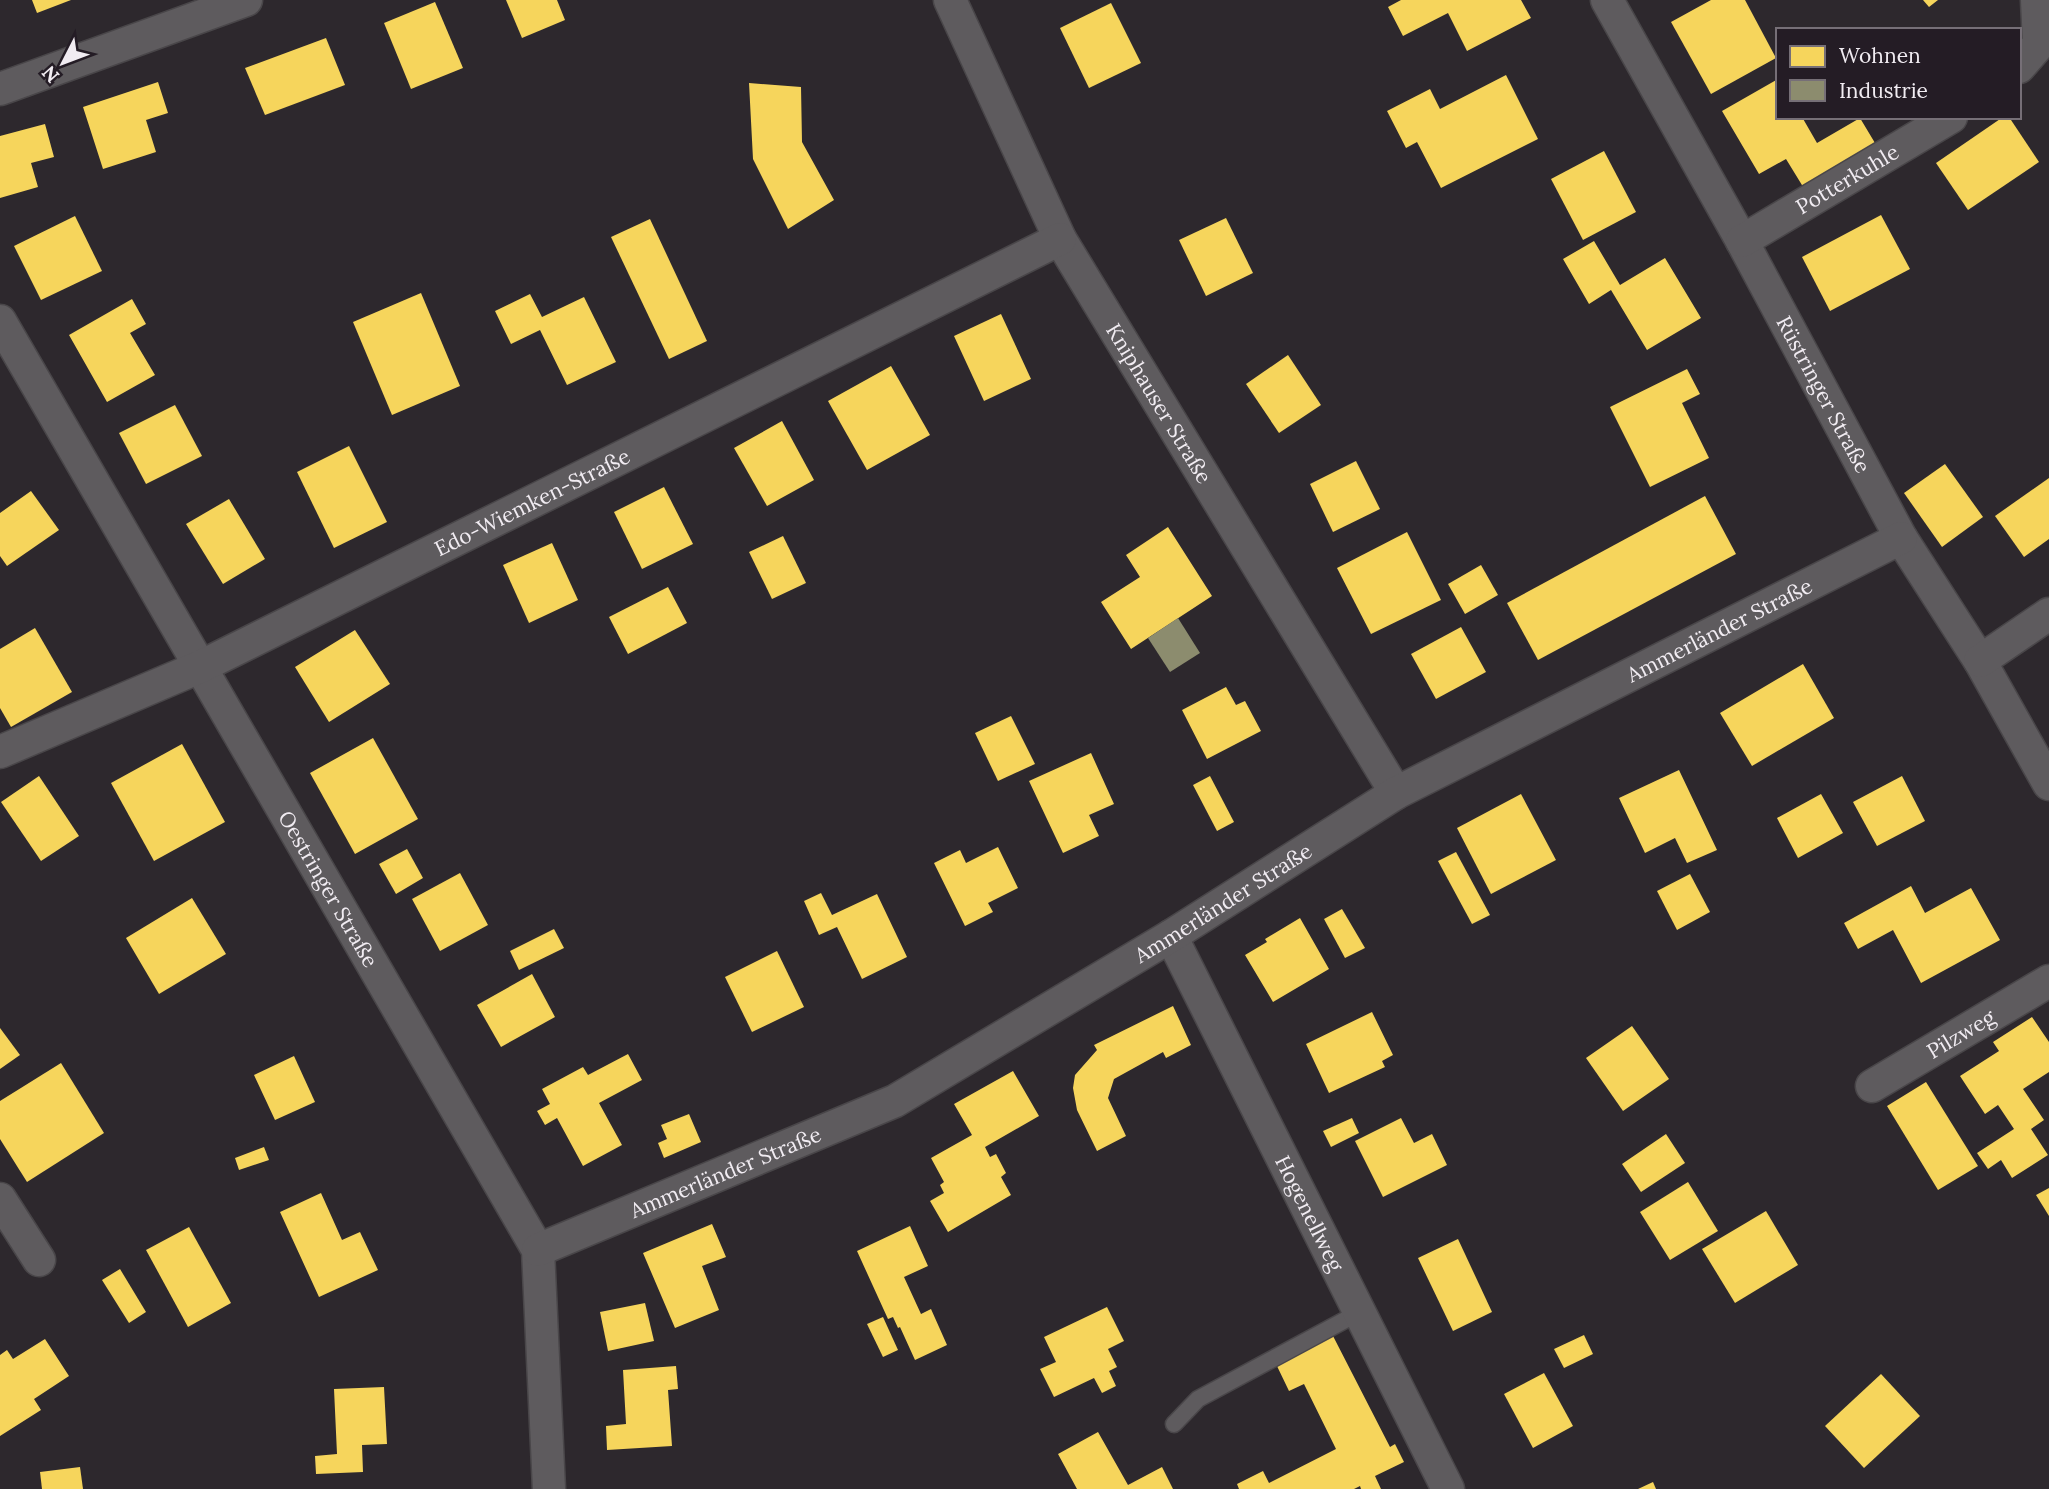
<svg xmlns="http://www.w3.org/2000/svg" width="2049" height="1489" font-family="Lora,serif">
<style>
.homes{fill:#f6d55c}
.industry{fill:#8c8c6e}
.lines{fill:none;stroke-linecap:round;stroke-linejoin:round}
.service-casing{stroke:#494649;stroke-width:19}
.minor-casing{stroke:#494649;stroke-width:35}
.service{stroke:#5e5b5e;stroke-width:16}
.minor{stroke:#5e5b5e;stroke-width:32}
.labels{text-anchor:middle;dominant-baseline:central;stroke-width:7;stroke-linejoin:round;paint-order:stroke}
.street-label{font-size:21px;fill:#f1ecf2;stroke:#241c25}
</style>
<rect width="100%" height="100%" fill="#2d282d"/>
<g class="homes">
<path d="M32,0H71L37,13Z"/>
<path d="M506,0H557L565,20L522,38Z"/>
<path d="M1401,0H1521L1531,18L1467,51L1448,13L1403,36L1388,7Z"/>
<path d="M1711,0H1745L1776,58L1711,94L1671,22Z"/>
<path d="M1923,0H1938L1929,7Z"/>
<path d="M435,2L463,68L411,89L384,23Z"/>
<path d="M1111,3L1141,63L1089,88L1060,28Z"/>
<path d="M326,38L345,85L265,115L245,68Z"/>
<path d="M1506,75L1538,139L1441,188L1417,142L1406,148L1387,111L1430,89L1440,109Z"/>
<path d="M1778,79V117H1802L1817,143L1860,118L1878,148L1805,190L1786,159L1759,174L1722,111Z"/>
<path d="M158,82L168,113L146,120L156,152L103,169L83,107Z"/>
<path d="M749,83L801,87L802,142L834,200L788,229L753,159Z"/>
<path d="M2003,117H2009L2039,162L1968,210L1936,163Z"/>
<path d="M45,124L54,157L31,163L38,187L0,198V136Z"/>
<path d="M1604,151L1636,212L1583,240L1551,179Z"/>
<path d="M1881,215L1910,269L1830,311L1802,257Z"/>
<path d="M75,216L102,271L41,300L14,246Z"/>
<path d="M1226,218L1253,273L1206,296L1179,240Z"/>
<path d="M650,219L707,341L669,359L611,237Z"/>
<path d="M1594,241L1620,285L1665,258L1701,318L1647,350L1611,290L1589,304L1563,259Z"/>
<path d="M421,293L460,386L392,415L353,322Z"/>
<path d="M530,294L542,317L584,297L616,362L567,385L540,330L511,344L495,311Z"/>
<path d="M132,299L146,324L130,333L155,375L107,402L69,335Z"/>
<path d="M1001,314L1031,379L984,401L954,336Z"/>
<path d="M1288,355L1321,405L1279,433L1246,384Z"/>
<path d="M891,366L930,435L867,470L828,401Z"/>
<path d="M1687,369L1700,394L1682,403L1709,458L1650,487L1610,407Z"/>
<path d="M175,405L202,456L146,484L119,433Z"/>
<path d="M782,421L814,480L767,506L734,448Z"/>
<path d="M349,446L387,522L334,548L297,472Z"/>
<path d="M1356,461L1380,509L1333,532L1310,484Z"/>
<path d="M1945,464L1983,517L1942,547L1904,493Z"/>
<path d="M2049,478V539L2024,557L1995,516Z"/>
<path d="M664,487L693,544L642,569L614,512Z"/>
<path d="M31,491L59,530L7,566L0,556V513Z"/>
<path d="M1705,496L1736,554L1538,660L1507,603Z"/>
<path d="M229,499L265,559L223,584L186,524Z"/>
<path d="M1168,527L1212,596L1131,649L1101,602L1140,577L1126,555Z"/>
<path d="M1407,532L1441,600L1371,634L1337,568Z"/>
<path d="M783,536L806,583L772,599L749,552Z"/>
<path d="M552,543L578,600L529,623L503,565Z"/>
<path d="M1481,565L1498,595L1465,614L1448,584Z"/>
<path d="M668,587L687,623L628,654L609,617Z"/>
<path d="M1461,627L1486,672L1436,699L1411,654Z"/>
<path d="M35,628L72,692L11,727L0,708V649Z"/>
<path d="M355,630L390,684L329,722L295,667Z"/>
<path d="M1803,664L1834,718L1752,766L1720,713Z"/>
<path d="M1226,687L1236,705L1245,701L1261,731L1207,759L1182,710Z"/>
<path d="M1011,716L1035,764L998,781L975,733Z"/>
<path d="M373,738L418,819L355,854L310,773Z"/>
<path d="M182,744L225,822L154,861L111,783Z"/>
<path d="M1091,753L1114,804L1089,815L1099,836L1063,853L1029,781Z"/>
<path d="M1679,770L1717,850L1687,863L1675,838L1645,853L1619,798Z"/>
<path d="M39,776L79,836L41,861L1,802Z"/>
<path d="M1210,776L1234,822L1217,831L1193,785Z"/>
<path d="M1902,776L1925,821L1877,846L1853,802Z"/>
<path d="M1521,794L1556,860L1491,894L1457,828Z"/>
<path d="M1821,794L1843,833L1798,858L1777,818Z"/>
<path d="M998,847L1018,888L988,903L993,912L965,926L934,863L960,850L966,863Z"/>
<path d="M407,849L423,878L396,894L379,864Z"/>
<path d="M1456,852L1490,915L1472,924L1438,861Z"/>
<path d="M460,873L488,925L440,951L412,899Z"/>
<path d="M1690,874L1710,912L1677,930L1657,891Z"/>
<path d="M1911,886L1925,913L1971,888L2000,940L1921,983L1893,930L1858,949L1844,923Z"/>
<path d="M821,893L832,915L877,894L907,957L862,979L837,927L819,935L804,901Z"/>
<path d="M192,898L226,954L159,994L126,938Z"/>
<path d="M1342,909L1365,948L1345,958L1324,919Z"/>
<path d="M1300,918L1329,969L1273,1002L1245,955L1267,942L1265,939Z"/>
<path d="M554,929L564,948L519,970L510,951Z"/>
<path d="M777,951L804,1007L752,1032L725,977Z"/>
<path d="M532,974L555,1017L501,1047L477,1005Z"/>
<path d="M1173,1006L1191,1045L1166,1058L1163,1052L1114,1079L1108,1098L1126,1136L1097,1151L1077,1110L1073,1088L1075,1075L1097,1050L1094,1045Z"/>
<path d="M1372,1012L1393,1055L1382,1061L1385,1067L1329,1093L1306,1044Z"/>
<path d="M2032,1017L2049,1042V1072L2023,1089L2044,1120L2031,1129L2048,1155L2012,1178L2001,1160L1988,1169L1977,1153L2014,1129L1998,1105L1985,1114L1960,1076L1999,1051L1993,1042Z"/>
<path d="M1632,1026L1669,1079L1623,1111L1586,1058Z"/>
<path d="M0,1028L20,1055L0,1069Z"/>
<path d="M628,1054L642,1080L599,1103L622,1145L583,1166L557,1118L545,1125L537,1111L550,1104L542,1089L583,1067L588,1075Z"/>
<path d="M294,1056L315,1102L275,1120L254,1075Z"/>
<path d="M61,1063L104,1133L27,1182L0,1139V1101Z"/>
<path d="M1013,1071L1039,1116L985,1147L990,1157L996,1154L1006,1173L1001,1177L1011,1195L948,1232L930,1201L944,1193L940,1185L944,1182L931,1158L972,1135L954,1104Z"/>
<path d="M1926,1082L1978,1166L1938,1190L1887,1106Z"/>
<path d="M689,1114L701,1142L664,1158L658,1143L667,1139L661,1125Z"/>
<path d="M1352,1118L1359,1133L1331,1147L1323,1131Z"/>
<path d="M1401,1118L1414,1143L1432,1134L1447,1165L1383,1197L1355,1141Z"/>
<path d="M1666,1134L1685,1163L1641,1192L1622,1164Z"/>
<path d="M264,1147L269,1160L239,1170L235,1158Z"/>
<path d="M1688,1182L1718,1231L1670,1260L1640,1212Z"/>
<path d="M2049,1188V1216L2036,1195Z"/>
<path d="M321,1193L342,1240L360,1232L378,1270L319,1297L280,1212Z"/>
<path d="M1766,1211L1798,1265L1735,1303L1702,1249Z"/>
<path d="M712,1224L726,1257L702,1266L719,1310L675,1328L643,1253Z"/>
<path d="M910,1226L928,1266L904,1277L921,1314L931,1309L947,1345L915,1360L900,1327L898,1328L893,1317L888,1319L857,1251Z"/>
<path d="M189,1227L231,1303L188,1327L146,1250Z"/>
<path d="M1458,1239L1492,1312L1453,1331L1418,1258Z"/>
<path d="M120,1269L146,1312L129,1323L102,1280Z"/>
<path d="M645,1303L654,1341L608,1351L600,1312Z"/>
<path d="M1107,1307L1124,1341L1108,1349L1117,1367L1109,1371L1116,1386L1102,1393L1094,1378L1054,1397L1040,1369L1056,1362L1044,1337Z"/>
<path d="M883,1317L898,1350L883,1357L867,1324Z"/>
<path d="M1584,1335L1593,1354L1564,1368L1554,1349Z"/>
<path d="M1333,1336L1390,1447L1395,1444L1404,1462L1375,1476L1381,1489H1361L1360,1486L1354,1489H1239L1237,1484L1263,1471L1269,1483L1336,1449L1304,1384L1289,1391L1276,1364Z"/>
<path d="M45,1339L69,1376L34,1399L41,1410L0,1436V1355L7,1350L13,1359Z"/>
<path d="M676,1366L678,1389L668,1390L672,1446L607,1450L606,1426L626,1424L623,1370Z"/>
<path d="M1544,1373L1573,1426L1533,1448L1504,1394Z"/>
<path d="M1881,1374L1920,1416L1864,1468L1825,1426Z"/>
<path d="M384,1387L387,1444L362,1445L363,1472L316,1474L315,1456L337,1454L334,1389Z"/>
<path d="M1098,1432L1128,1485L1162,1467L1173,1489H1077L1058,1454Z"/>
<path d="M80,1467L83,1489H42L40,1472Z"/>
<path d="M1653,1482L1656,1489H1638Z"/>
</g>
<path class="industry" d="M1178,618L1200,653L1170,672L1148,638Z"/>
<g class="lines">
<defs>
<path id="service" d="M1174,1424L1198,1399L1360,1312"/>
<g id="minor">
<path id="s1" d="M950,0L1060,239L1396,793"/>
<path id="s2" d="M1607,0L1742,241L1901,538L1980,661L2049,784"/>
<path d="M2019,67L2039,44L2037,0"/>
<path d="M0,89L246,0"/>
<path id="s3" d="M1742,241L1951,117"/>
<path id="s4" d="M0,321L538,1250L549,1489"/>
<path d="M1980,661L2049,614"/>
<path id="s5" d="M0,752L202,666L1060,239"/>
<path id="s6" d="M1171,936L1448,1489"/>
<path id="s7" d="M1872,1086L2049,981"/>
<path d="M0,1199L39,1260"/>
<path id="s8" d="M538,1250L895,1101L1171,936L1396,793L1901,538"/>
</g>
</defs>
<use href="#service" class="service-casing"/>
<use href="#minor" class="minor-casing"/>
<use href="#service" class="service"/>
<use href="#minor" class="minor"/>
</g>
<g class="labels">
<g class="street-label">
<text stroke="none"><textPath href="#s3" startOffset="122">Potterkuhle</textPath></text>
<text stroke="none"><textPath href="#s2" startOffset="450">Rüstringer Straße</textPath></text>
<text stroke="none"><textPath href="#s1" startOffset="455">Kniphauser Straße</textPath></text>
<text stroke="none"><textPath href="#s5" startOffset="588">Edo-Wiemken-Straße</textPath></text>
<text stroke="none"><textPath href="#s8" startOffset="1337">Ammerländer Straße</textPath></text>
<text stroke="none"><textPath href="#s4" startOffset="656">Oestringer Straße</textPath></text>
<text stroke="none"><textPath href="#s8" startOffset="770">Ammerländer Straße</textPath></text>
<text stroke="none"><textPath href="#s7" startOffset="103">Pilzweg</textPath></text>
<text stroke="none"><textPath href="#s8" startOffset="203">Ammerländer Straße</textPath></text>
<text stroke="none"><textPath href="#s6" startOffset="310">Hogenellweg</textPath></text>
</g>
</g>
<rect x="1776" y="28" width="245" height="91" fill="#241c25" stroke="#766f77" stroke-width="2"/>
<rect x="1790" y="46" width="35" height="21" fill="#f6d55c" stroke="#766f77" stroke-width="2"/>
<text x="1839" y="63" font-size="21" fill="#f1ecf2">Wohnen</text>
<rect x="1790" y="80" width="35" height="21" fill="#8c8c6e" stroke="#766f77" stroke-width="2"/>
<text x="1839" y="98" font-size="21" fill="#f1ecf2">Industrie</text>
<g transform="translate(63 63) rotate(228)" stroke="#241c25" stroke-width="5" paint-order="stroke">
<path d="M0-5L12 26L0 18L-12 26Z" fill="#f1ecf2"/>
<text y="-10" font-size="19" font-weight="bold" text-anchor="middle" fill="#f1ecf2">N</text>
</g>
</svg>
